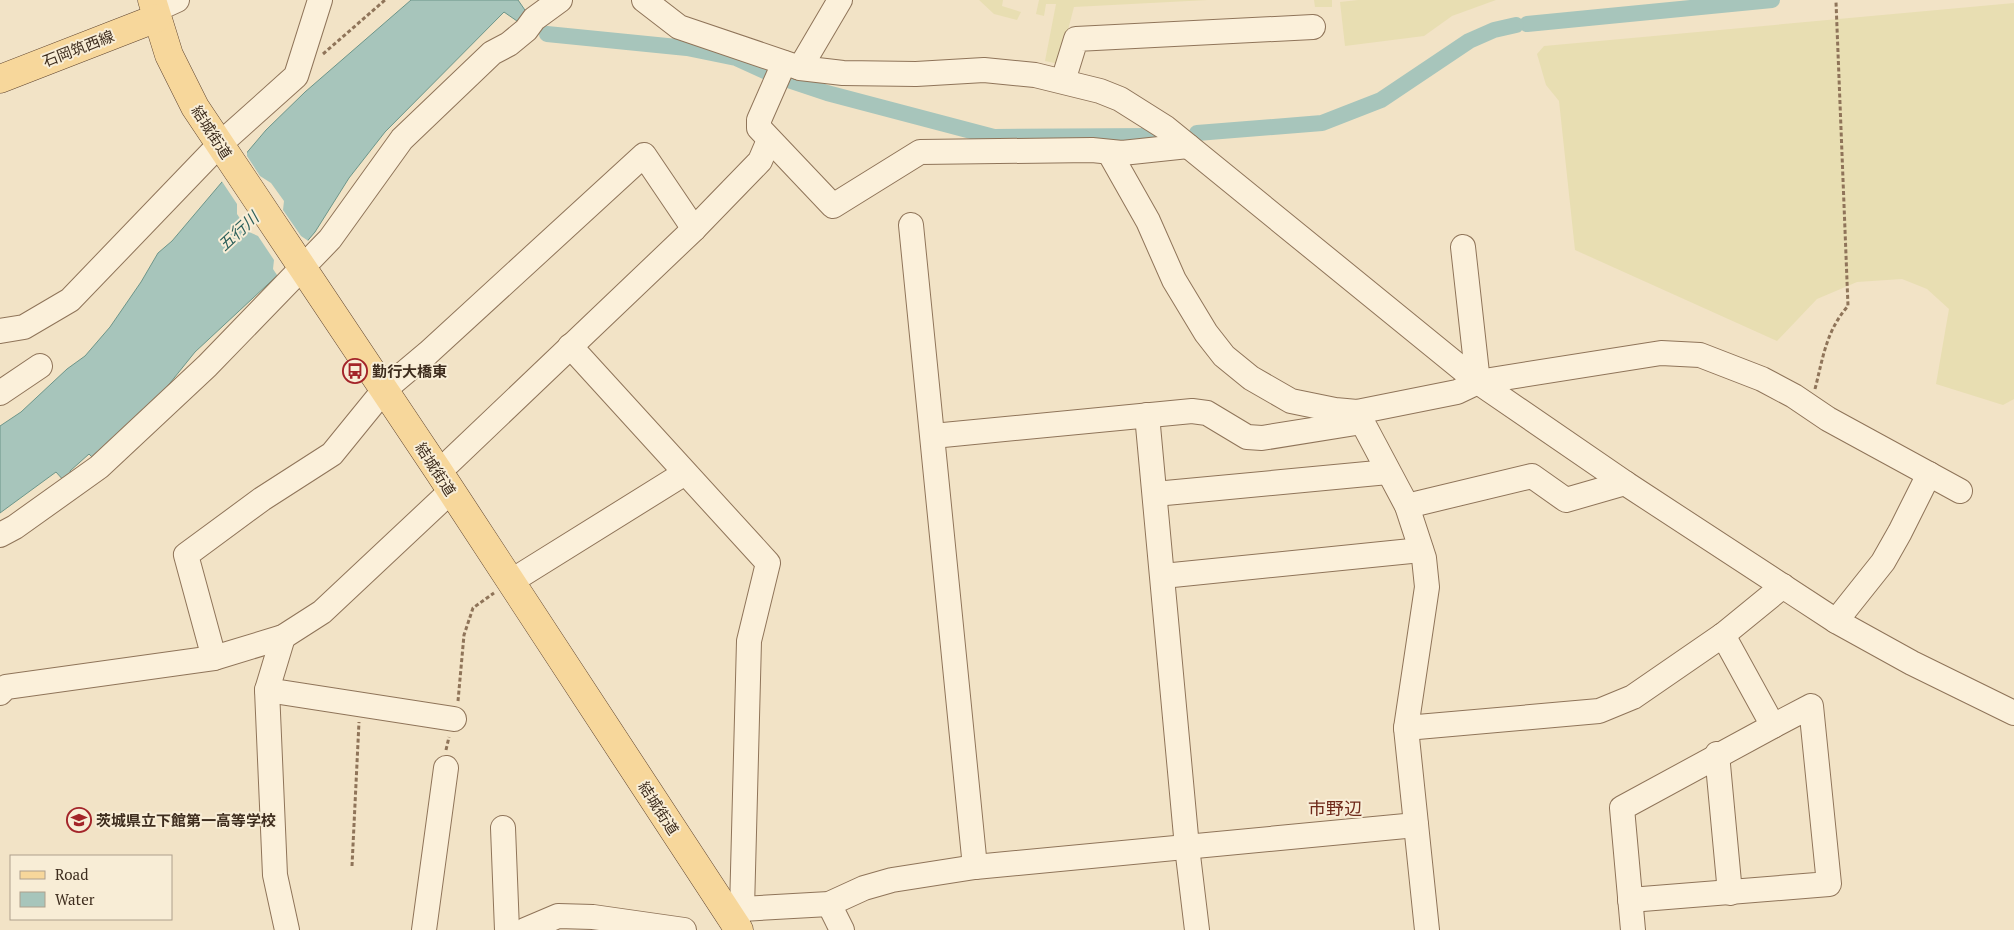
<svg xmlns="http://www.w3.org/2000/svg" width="2014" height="930" font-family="'PT Serif','Noto Sans JP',serif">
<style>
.farmland{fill:#e8deb2}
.water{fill:#a7c5bb;stroke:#6d9589}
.pier{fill:#f2e3c6}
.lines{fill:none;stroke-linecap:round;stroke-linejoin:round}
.canal{stroke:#a7c5bb;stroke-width:16}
.minor-casing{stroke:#8f7459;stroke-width:26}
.major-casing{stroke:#5d422e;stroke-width:29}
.path{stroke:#8f7459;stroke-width:3;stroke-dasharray:4 2.5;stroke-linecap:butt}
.minor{stroke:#fbf0da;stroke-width:24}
.major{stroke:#f7d79b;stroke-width:28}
.labels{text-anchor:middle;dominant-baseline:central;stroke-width:4;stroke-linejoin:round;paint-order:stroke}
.street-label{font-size:15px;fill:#3e2d1e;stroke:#f8edd6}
.poi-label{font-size:15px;font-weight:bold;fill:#3e2d1e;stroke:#f8edd6;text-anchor:start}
.water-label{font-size:16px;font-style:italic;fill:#2c5f5a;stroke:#f8edd6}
.quarter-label{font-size:18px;fill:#6e291a;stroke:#f8edd6}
</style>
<rect width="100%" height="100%" fill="#f2e3c6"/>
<g class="farmland">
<path d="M979,0H1003L1002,6L1021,12L1017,20L994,14Z"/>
<path d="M1039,0H1208L1074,7L1059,64L1045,61L1056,4H1046L1044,16L1036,14Z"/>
<path d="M1314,0H1332V7H1315Z"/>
<path d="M1358,0H1496L1452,16L1424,36L1345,46L1340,2Z"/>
<path d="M2014,3V399L2003,405L1936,384L1949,309L1927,289L1902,279L1857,282L1817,299L1777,341L1575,250L1559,101L1546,85L1537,54L1544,46Z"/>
</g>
<path class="water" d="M411,0H518L527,13L517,21L504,12L385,132L349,178L315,232L281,272L195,352L162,393L92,457L89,454L70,471L72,477L65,482L56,472L0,513V426L21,412L67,369L85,356L110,327L141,282L158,253L172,241L266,130L305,92Z"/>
<path class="pier" d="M247,149V156L260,176L271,183L284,201L283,210L301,236L310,242L279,278L273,269L274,260L258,236L249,232L237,214V204L221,180Z"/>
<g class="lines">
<g class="canal">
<path d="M1527,24L1772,0"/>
<path d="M547,34L687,48L736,58L769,73"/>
<path d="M788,80L827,93L994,137L1155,136"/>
<path d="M1197,133L1322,123L1381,100L1469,41L1494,30L1516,25"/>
</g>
<defs>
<g id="minor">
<path d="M644,0L679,27L800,68L843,73L916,74L984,70L1035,75L1100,91L1120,99L1166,128L1478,382L1625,483L1836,621L1912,663L2014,713"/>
<path d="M155,10L177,0"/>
<path d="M784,63L759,120V128L833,206L920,152L1092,150L1122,153L1188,146"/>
<path d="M800,68L840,0"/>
<path d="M1063,81L1076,39L1313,27"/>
<path d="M1109,152L1148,221L1174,280L1206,333L1224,356L1251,378L1291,401L1335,410L1357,412L1457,392L1478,382L1661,353L1700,355L1762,379L1794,396L1828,419L1960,491"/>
<path d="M911,225L975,867"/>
<path d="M1463,247L1478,382"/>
<path d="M0,331L24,327L70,300L219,145L296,76L320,0"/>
<path d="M570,346L768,563L749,641L742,909L735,924"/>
<path d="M0,393L40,366"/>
<path d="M1357,412L1407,506L1424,558L1427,587L1406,728L1427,930"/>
<path d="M1147,415L1187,847L1197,930"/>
<path d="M933,436L1192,411L1207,413L1247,437L1262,438L1362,422"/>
<path d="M439,472L694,229L760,161L769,140"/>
<path d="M1155,494L1388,472"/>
<path d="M1407,506L1532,476L1566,500L1625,483"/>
<path d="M0,535L15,527L99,467L207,366L330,239L402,139L492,53L509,44L526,30L534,19L560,0"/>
<path d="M1163,576L1421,550"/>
<path d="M510,582L685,473"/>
<path d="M1836,621L1883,562L1900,532L1929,474"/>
<path d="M283,637L267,690L275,875L287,930"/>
<path d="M214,658L186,555L262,499L332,454L384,390L428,353L644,155L694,229"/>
<path d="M267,690L454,719"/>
<path d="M0,693L6,687L214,658L283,637L322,612L451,491"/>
<path d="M1406,728L1599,711L1633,697L1723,635L1783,586"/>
<path d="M1717,754L1730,893"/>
<path d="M503,828L507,930"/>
<path d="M1630,900L1829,884L1811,706L1773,726"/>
<path d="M829,904L842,930"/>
<path d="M742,909L829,904L864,888L892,880L975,867L1416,825"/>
<path d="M424,930L446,768"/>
<path d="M525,930L558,916L593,917L684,930"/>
<path d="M1633,930L1622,808L1773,726L1723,635"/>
</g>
<g id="major">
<path d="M152,0L169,55L195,107L439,472L739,930"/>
<path d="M0,79L157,18"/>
</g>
</defs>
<use href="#minor" class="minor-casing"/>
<use href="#major" class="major-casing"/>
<g class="path">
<path d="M323,54L385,0"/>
<path d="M1815,389C1823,358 1826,331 1848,306L1836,2"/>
<path d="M458,701L464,635L473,608L494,593"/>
<path d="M446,750L449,737"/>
<path d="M352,866L359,722"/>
</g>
<use href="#minor" class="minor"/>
<use href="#major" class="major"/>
</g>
<defs>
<symbol id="bus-ring" viewBox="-11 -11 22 22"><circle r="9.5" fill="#f8edd6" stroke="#a32429" stroke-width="1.5"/><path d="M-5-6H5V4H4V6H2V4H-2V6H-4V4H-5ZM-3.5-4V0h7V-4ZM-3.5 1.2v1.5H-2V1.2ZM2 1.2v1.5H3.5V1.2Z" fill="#a32429"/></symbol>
<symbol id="school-ring" viewBox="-11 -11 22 22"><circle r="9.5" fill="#f8edd6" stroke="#a32429" stroke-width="1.5"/><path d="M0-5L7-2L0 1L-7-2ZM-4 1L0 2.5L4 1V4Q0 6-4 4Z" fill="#a32429"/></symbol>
</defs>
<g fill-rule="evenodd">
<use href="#bus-ring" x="341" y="357" width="28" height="28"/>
<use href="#school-ring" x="65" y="806" width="28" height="28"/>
</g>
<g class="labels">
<g class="street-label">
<text transform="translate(78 48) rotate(-21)">石岡筑西線</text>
<text transform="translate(212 132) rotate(57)">結城街道</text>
<text transform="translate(436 469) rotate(57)">結城街道</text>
<text transform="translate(659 808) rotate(57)">結城街道</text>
</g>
<g class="poi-label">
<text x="372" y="371">勤行大橋東</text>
<text x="96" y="820">茨城県立下館第一高等学校</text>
</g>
<g class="water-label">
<text transform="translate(238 231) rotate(-43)">五行川</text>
</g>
<g class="quarter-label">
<text x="1335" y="808">市野辺</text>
</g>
</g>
<rect x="10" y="855" width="162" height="65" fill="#f8edd6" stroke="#aea08c"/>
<rect x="20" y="871" width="25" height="8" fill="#f7d79b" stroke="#aea08c"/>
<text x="55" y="880" font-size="15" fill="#3e2d1e">Road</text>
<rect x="20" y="892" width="25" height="15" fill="#a7c5bb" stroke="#aea08c"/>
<text x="55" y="905" font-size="15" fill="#3e2d1e">Water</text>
</svg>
